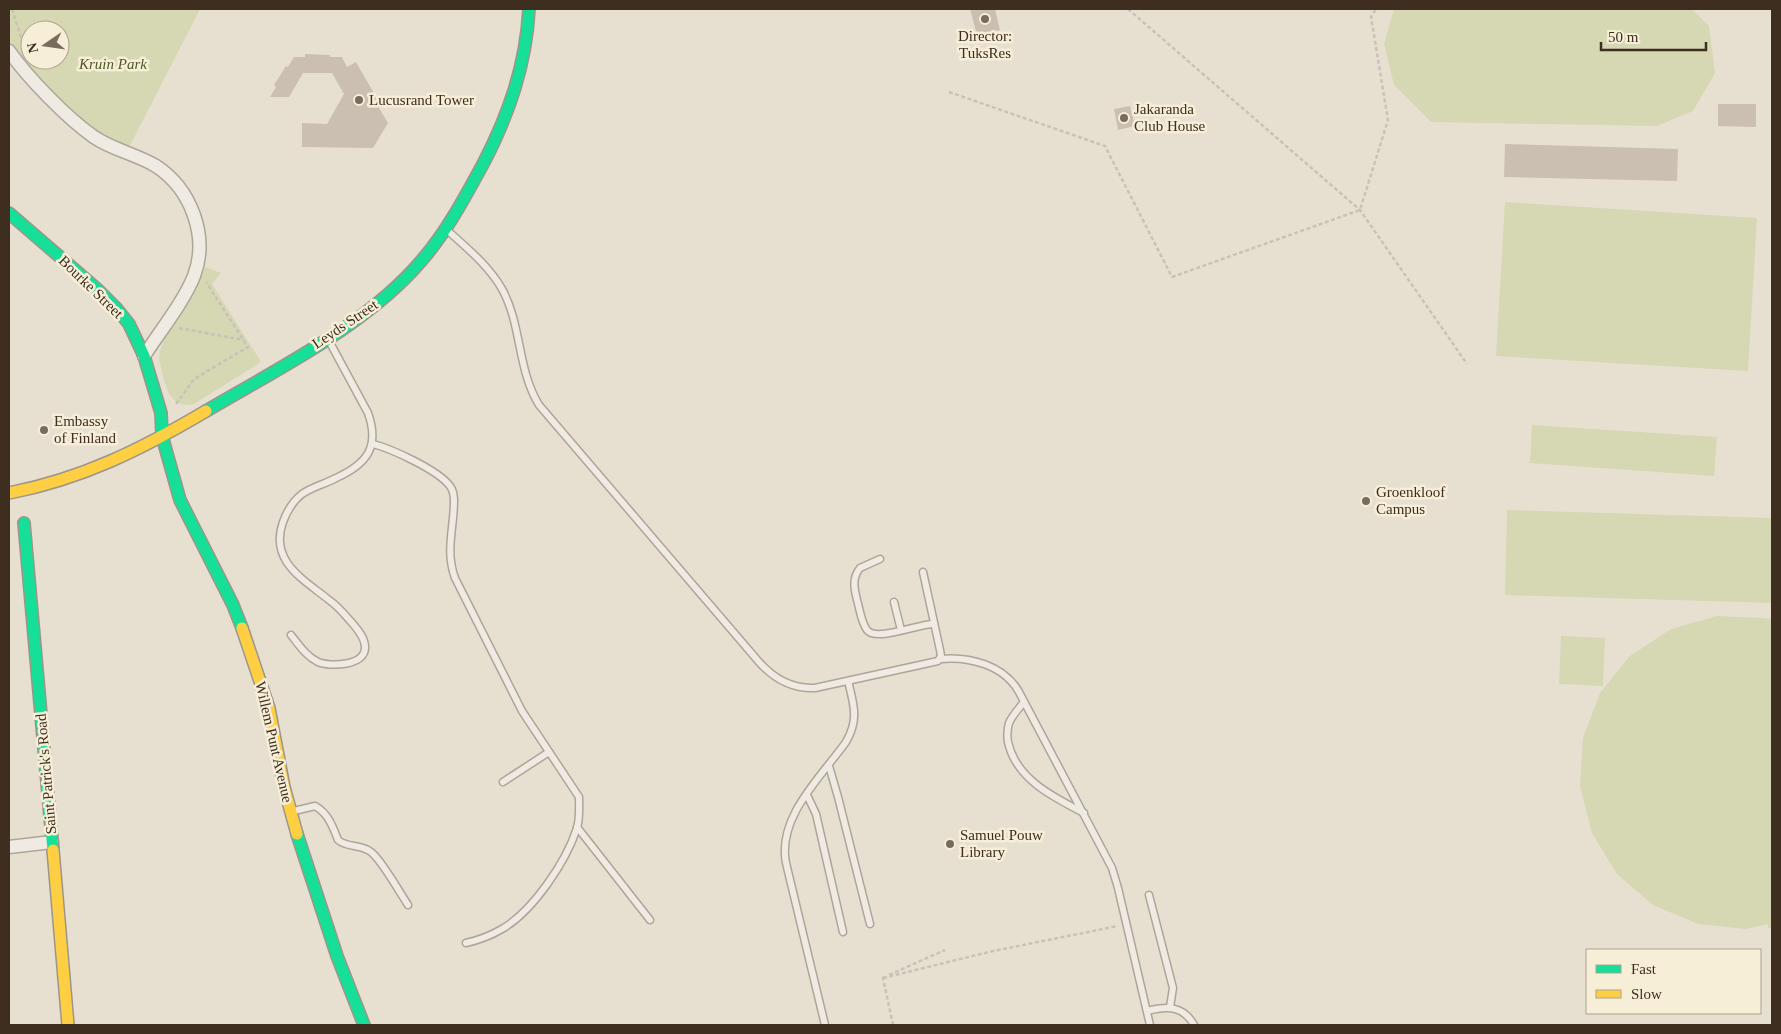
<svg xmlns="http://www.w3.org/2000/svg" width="1781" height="1034" font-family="'Times New Roman',serif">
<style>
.green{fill:#d6d7b3;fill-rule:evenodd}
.building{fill:#cbbfb2}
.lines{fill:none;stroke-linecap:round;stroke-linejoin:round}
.lane-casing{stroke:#ada599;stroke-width:9}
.street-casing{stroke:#ada599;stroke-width:15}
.fast-casing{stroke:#9c958a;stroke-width:14}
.slow-casing{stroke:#9c958a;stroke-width:14}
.path{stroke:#c8c2b9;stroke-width:2.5;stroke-dasharray:4 2.5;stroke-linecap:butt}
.lane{stroke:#efebe3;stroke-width:6}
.street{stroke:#efebe3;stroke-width:12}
.fast{stroke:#16e098;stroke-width:11}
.slow{stroke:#ffcf43;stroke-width:11}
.poi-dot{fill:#786c5e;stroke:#f7eed8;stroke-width:2}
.labels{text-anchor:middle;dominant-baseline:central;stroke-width:5;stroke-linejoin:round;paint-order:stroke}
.poi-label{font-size:15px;fill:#3d2e20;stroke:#f7eed8;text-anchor:start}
.park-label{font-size:15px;font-style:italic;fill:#4d5a26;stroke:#f7eed8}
.street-label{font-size:15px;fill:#3d2e20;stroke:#f7eed8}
</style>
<rect width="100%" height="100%" fill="#e7e0d1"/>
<g class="green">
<path d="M9,9H200L126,153L18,69L9,56ZM30,30H60V60H30Z"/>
<path d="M1394,9H1692L1709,26L1715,73L1693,111L1657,126L1431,122L1394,85L1384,44Z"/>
<path d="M1505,202L1757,218L1748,371L1496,356Z"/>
<path d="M205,267L221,273L212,284L261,362L194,404C166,410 165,380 159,360C160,330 196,299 205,267Z"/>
<path d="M1532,425L1717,437L1714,476L1530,463Z"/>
<path d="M1507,510L1772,518V603L1505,595Z"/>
<path d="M1717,616L1765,618L1772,620V928H1768V924L1746,929L1698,924L1653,905L1617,874L1592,833L1580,786L1583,738L1600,693L1630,656L1671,629Z"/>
<path d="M1561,636L1605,638L1603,686L1559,684Z"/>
</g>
<g class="building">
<path d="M970,9H995L1000,30L977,35Z"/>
<path d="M305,54L330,55V57H342L347,67L356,62L379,102L376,103L388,123L373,148L302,147V123L327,124L344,94L332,73H303L289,97H270L276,87L274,85L286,66L288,67L294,57H305Z"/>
<path d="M1718,104H1756V127L1718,126Z"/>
<path d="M1130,106L1135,126L1118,130L1114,109Z"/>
<path d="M1505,144L1678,149L1677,181L1504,177Z"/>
</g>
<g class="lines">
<defs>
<g id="lane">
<path d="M447,230C467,248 489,266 502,289C522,325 517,369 539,405L759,662C774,679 792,689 815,688L938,661L941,656L940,650L923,572"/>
<path d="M373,444C392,449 438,470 450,486C453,490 454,496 454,501C454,528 445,551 455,578L522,711L579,797C579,807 580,818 577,828C566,862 533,911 502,929C490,936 479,940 466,943"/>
<path d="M880,559L860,568C852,578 854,588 857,600C860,610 861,622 867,630C876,642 919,624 933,624"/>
<path d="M894,602L901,630"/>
<path d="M291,635C299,645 306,656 318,662C330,667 366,666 365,647C365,638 358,630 353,624C345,615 338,606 329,600C303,579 269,561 283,522C287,511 293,501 302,494C312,487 325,484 336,478C367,464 380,447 368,413L328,339"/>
<path d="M940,659C969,656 1004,665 1019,692L1112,868L1118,888L1150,1025"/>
<path d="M1024,702C1019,708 1012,716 1009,723C1007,730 1007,736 1008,742C1016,779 1053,797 1084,813"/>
<path d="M829,766L838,797L870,924"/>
<path d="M503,782L549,752"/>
<path d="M807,795L816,814L843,932"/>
<path d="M294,811L315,806C328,813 333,827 338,840C347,848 361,844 371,852C381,859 400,893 408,905"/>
<path d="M577,827L650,920"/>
<path d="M1149,895L1173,988L1170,1007"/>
<path d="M1147,1011C1166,1006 1183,1005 1194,1025"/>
<path d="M825,1025L786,863C777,817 821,777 846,742C859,720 854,705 848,681"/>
</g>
<g id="street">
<path d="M9,51C28,78 67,118 94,137C113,150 136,154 156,166C191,189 209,236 194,276C183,303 160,331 144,356"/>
<path d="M9,847L52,842"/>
</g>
<g id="fast">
<path d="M9,213L97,289L117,309L129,324L144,356L161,413L162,436L180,500L233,605L242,628"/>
<path d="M206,411C279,368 367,325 422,260C447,231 465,197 483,164C509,114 526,65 529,9"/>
<path d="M24,523L53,850"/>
<path d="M297,834L337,956L364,1025"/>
</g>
<g id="slow">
<path d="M9,493C82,479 142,449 206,411"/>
<path d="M242,628L269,708L284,787L297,834"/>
<path d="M53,850L68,1025"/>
</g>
</defs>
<use href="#lane" class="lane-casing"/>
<use href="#street" class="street-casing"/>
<use href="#fast" class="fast-casing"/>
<use href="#slow" class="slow-casing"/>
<g class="path">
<path d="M12,9L23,43V48"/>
<path d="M1128,9L1360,210L1467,364"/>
<path d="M949,92L1105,146L1172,277L1360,210L1388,120L1371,17L1376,9"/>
<path d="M179,328L244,340"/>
<path d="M176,404L194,379L248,347L206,282"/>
<path d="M889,975L945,950"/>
<path d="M884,977L883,978L893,1025"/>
<path d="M883,978L993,951L1118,926"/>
</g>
<use href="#lane" class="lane"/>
<use href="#street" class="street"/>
<use href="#fast" class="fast"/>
<use href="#slow" class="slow"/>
</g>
<g class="poi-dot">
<circle cx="985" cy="19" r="5"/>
<circle cx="359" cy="100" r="5"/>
<circle cx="1124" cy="118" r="5"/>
<circle cx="44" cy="430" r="5"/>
<circle cx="1366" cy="501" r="5"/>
<circle cx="950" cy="844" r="5"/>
</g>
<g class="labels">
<g class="poi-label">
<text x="985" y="36" text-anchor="middle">Director:<tspan x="985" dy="17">TuksRes</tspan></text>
<text x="369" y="100">Lucusrand Tower</text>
<text x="1134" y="109">Jakaranda<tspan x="1134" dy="17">Club House</tspan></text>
<text x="54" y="421">Embassy<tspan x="54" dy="17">of Finland</tspan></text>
<text x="1376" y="492">Groenkloof<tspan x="1376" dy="17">Campus</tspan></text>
<text x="960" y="835">Samuel Pouw<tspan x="960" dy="17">Library</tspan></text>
</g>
<g class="park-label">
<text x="113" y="64">Kruin Park</text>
</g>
<g class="street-label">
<text transform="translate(91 287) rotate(44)">Bourke Street</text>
<text transform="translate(345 324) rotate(-34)">Leyds Street</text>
<text transform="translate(274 742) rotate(77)">Willem Punt Avenue</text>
<text transform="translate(46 774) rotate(-95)">Saint Patrick's Road</text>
</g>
</g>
<rect width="1781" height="1034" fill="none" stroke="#3d2e20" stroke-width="20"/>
<rect x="1586" y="949" width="175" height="65" fill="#f7eed8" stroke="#ada18e"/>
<rect x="1596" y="965" width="25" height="8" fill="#16e098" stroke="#ada18e"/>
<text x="1631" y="974" font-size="15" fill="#3d2e20">Fast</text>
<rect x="1596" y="990" width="25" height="8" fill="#ffcf43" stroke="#ada18e"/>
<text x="1631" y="999" font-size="15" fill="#3d2e20">Slow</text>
<g transform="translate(45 45) rotate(257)"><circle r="24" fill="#f7eed8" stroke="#ada18e"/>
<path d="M0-4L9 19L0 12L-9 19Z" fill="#786c5e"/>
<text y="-8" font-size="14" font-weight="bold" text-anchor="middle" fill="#3d2e20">N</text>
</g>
<path d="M1601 42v8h105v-8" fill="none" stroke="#3d2e20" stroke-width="2.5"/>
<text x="1608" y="42" font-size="15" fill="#3d2e20" stroke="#f7eed8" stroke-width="4" paint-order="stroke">50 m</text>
</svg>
